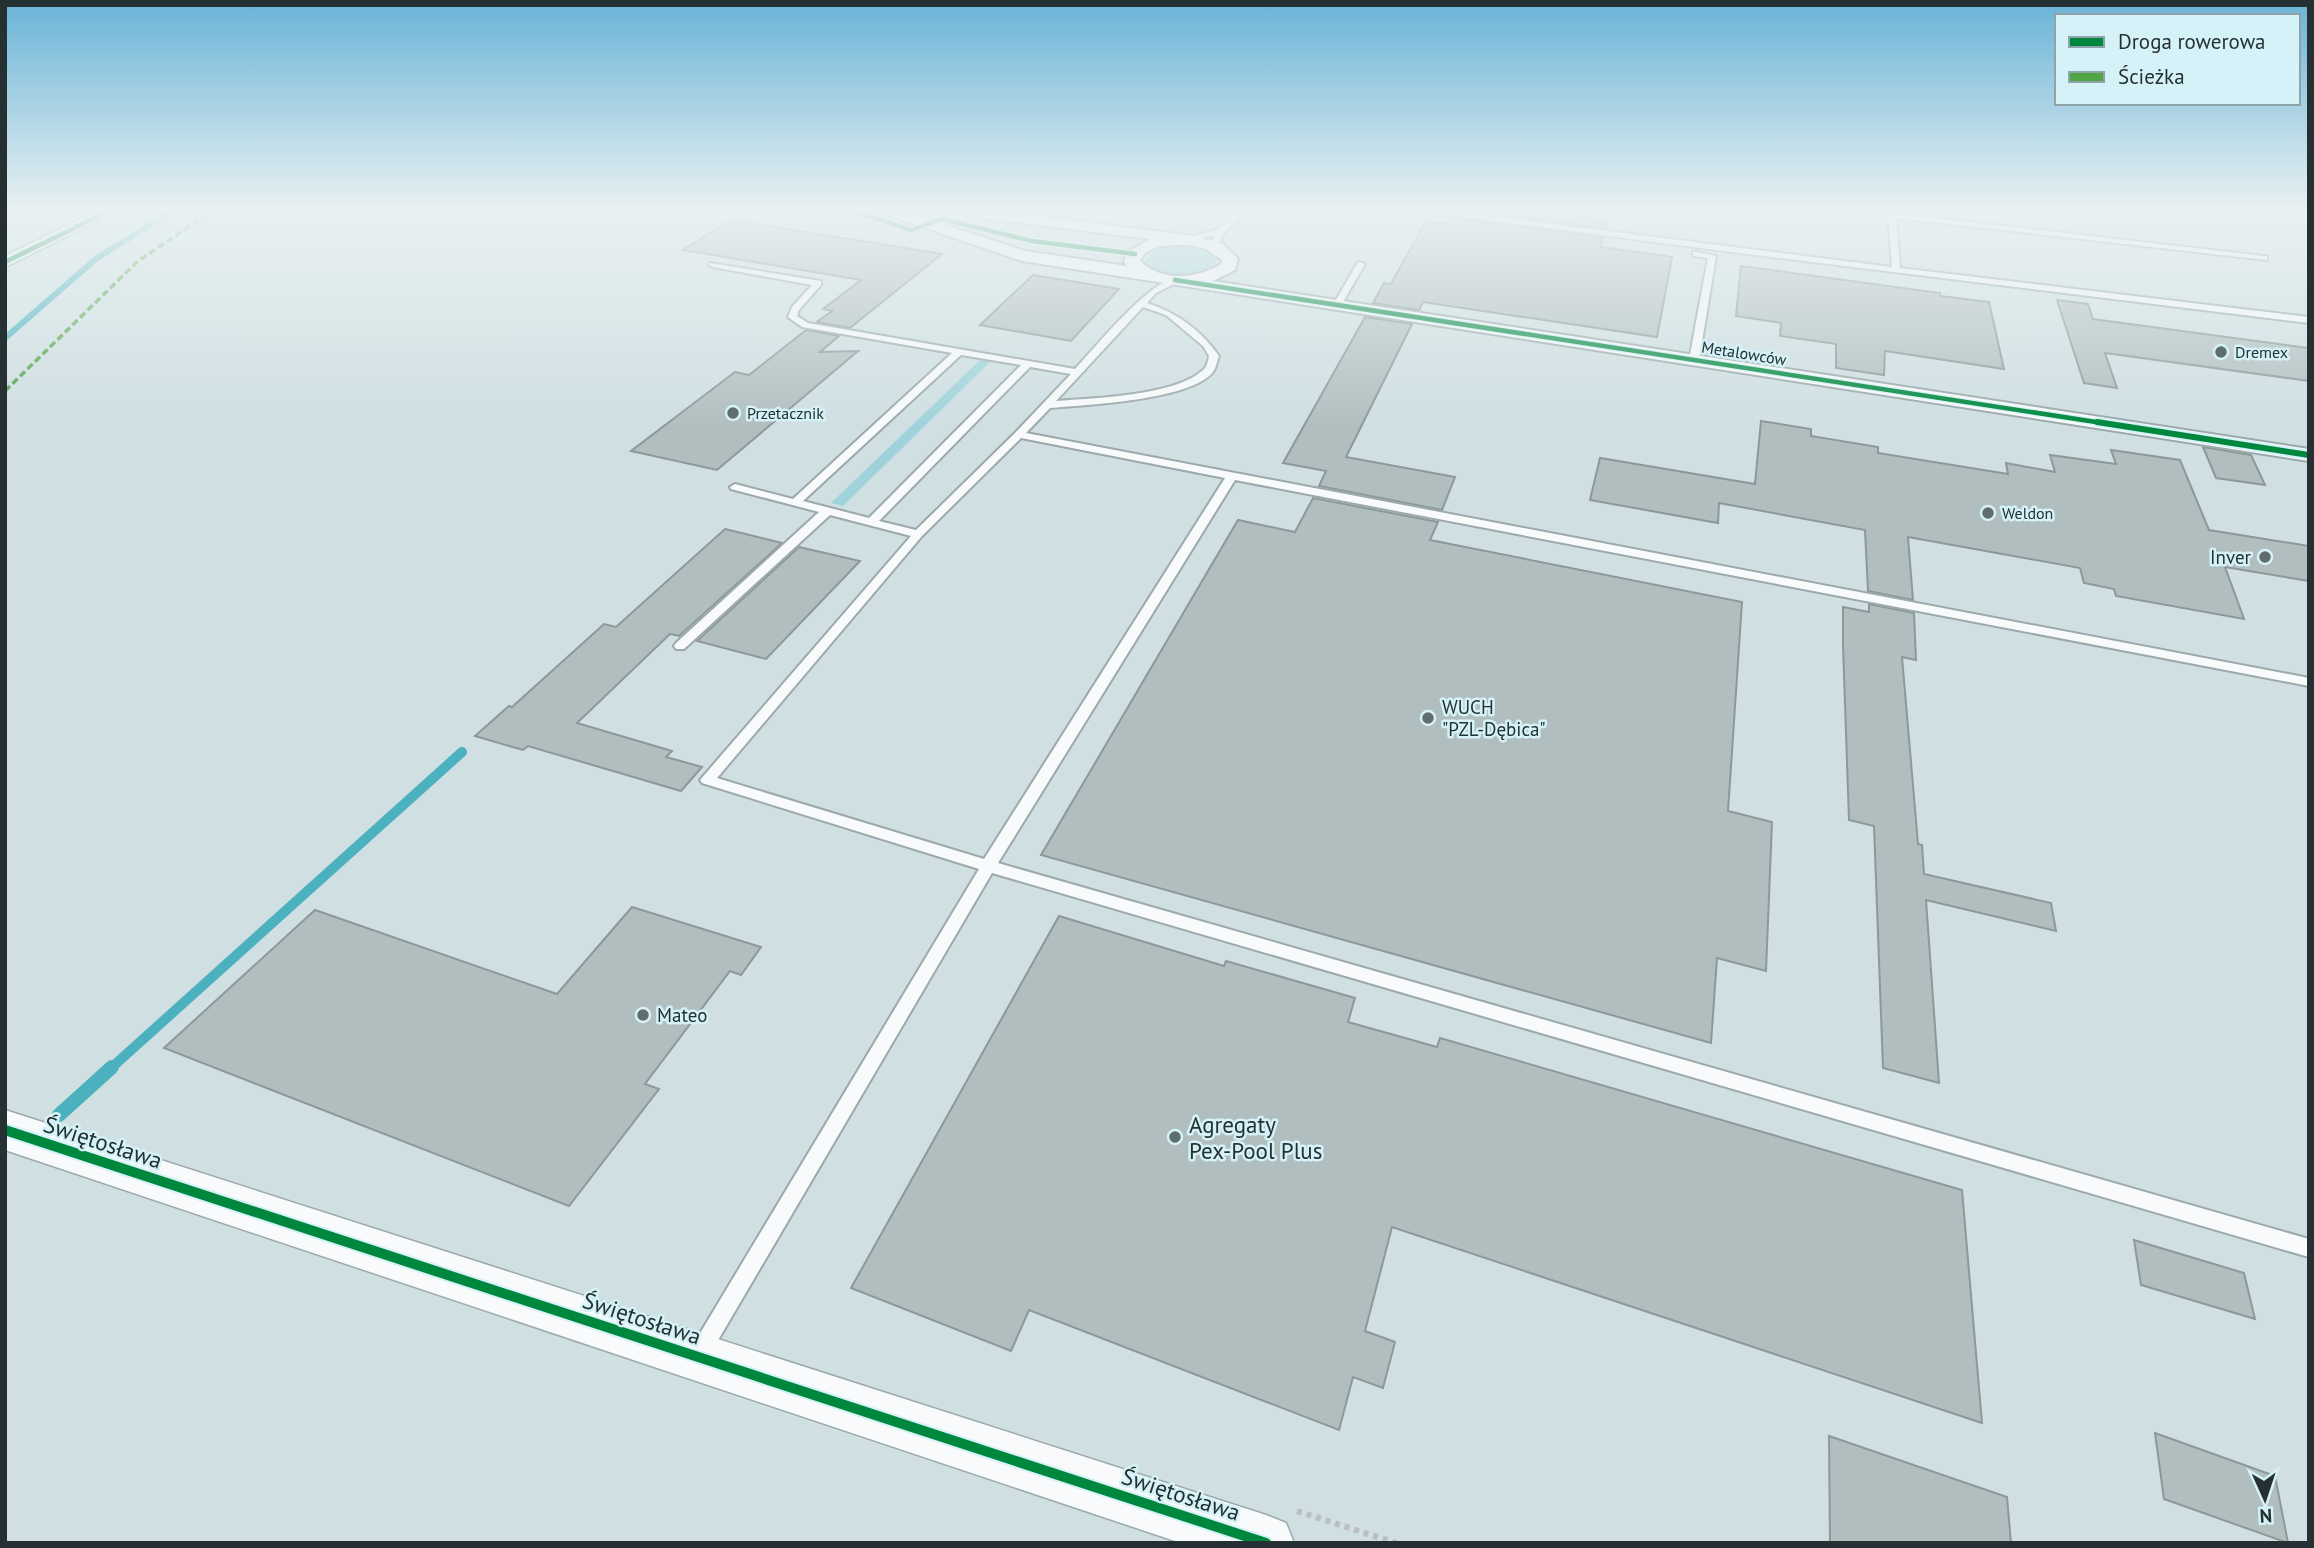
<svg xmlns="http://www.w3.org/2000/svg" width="2314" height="1548" font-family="'PT Sans',sans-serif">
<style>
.green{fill:#a0d2db}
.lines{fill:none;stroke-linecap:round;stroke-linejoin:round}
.stream-far2{stroke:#4cb1be;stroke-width:6}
.stream-far1{stroke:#4cb1be;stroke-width:10}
.stream{stroke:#4cb1be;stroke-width:14}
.building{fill:#b1bec0;stroke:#8c989a;stroke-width:2}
.service-casing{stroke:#9ca9ab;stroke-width:4}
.minor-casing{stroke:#9ca9ab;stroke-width:4}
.tertiary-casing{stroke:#9ca9ab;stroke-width:3}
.path{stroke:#b9bfc0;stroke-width:6;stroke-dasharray:5 5;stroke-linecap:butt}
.service{fill:#f8fafb;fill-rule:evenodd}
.minor{fill:#f8fafb;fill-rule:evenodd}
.tertiary{fill:#f8fafb;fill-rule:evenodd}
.rail{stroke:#c7cccd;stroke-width:3.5;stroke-dasharray:8 8;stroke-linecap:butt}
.quiet{stroke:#50a444;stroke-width:3.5;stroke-dasharray:7 3.5;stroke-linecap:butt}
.cycleway-far2-casing{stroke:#d4f2f7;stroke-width:7}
.cycleway-far1-casing{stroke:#d4f2f7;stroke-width:10}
.cycleway-casing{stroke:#d4f2f7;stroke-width:14}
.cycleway-far2{stroke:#00873e;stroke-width:4.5}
.cycleway-far1{stroke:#00873e;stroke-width:6}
.cycleway{stroke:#00873e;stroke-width:10}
.poi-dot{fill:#606d70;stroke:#d4f2f7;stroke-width:2.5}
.labels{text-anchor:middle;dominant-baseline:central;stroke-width:5;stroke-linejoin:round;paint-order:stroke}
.far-poi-label{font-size:16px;fill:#253032;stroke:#d4f2f7;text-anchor:start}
.far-street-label{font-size:16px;fill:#253032;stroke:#d4f2f7}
.poi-label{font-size:19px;fill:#253032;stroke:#d4f2f7;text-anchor:start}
.near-poi-label{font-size:23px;fill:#253032;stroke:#d4f2f7;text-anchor:start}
.near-street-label{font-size:23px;fill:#253032;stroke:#d4f2f7}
</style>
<rect width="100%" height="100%" fill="#cfdfe2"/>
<g class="green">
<path d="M1177,246C1192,246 1206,247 1217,258L1216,264C1199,279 1160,281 1145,262C1149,248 1165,247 1177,246Z"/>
<path d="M980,360L990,362L843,506L831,503Z"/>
</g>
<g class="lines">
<path class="stream-far2" d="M5,338L97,258L172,211"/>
<path class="stream-far1" d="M110,1069L462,752"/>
<path class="stream" d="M59,1115L112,1067"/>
</g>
<g class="building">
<path d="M1467,211H1587L1610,214L1606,228Z"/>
<path d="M1452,218L1603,238L1601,247L1672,257L1657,337L1423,302L1419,310L1373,303L1384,283L1391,284L1426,221L1447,225L1454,221Z"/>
<path d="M731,220L942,254L850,328L817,322L832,311L823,309L861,280L683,250Z"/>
<path d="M1741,266L1940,293V296L1989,302L2004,369L1885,351L1884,375L1836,368V344L1780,336L1781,323L1736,316Z"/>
<path d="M1033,275L1119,289L1071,341L980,325Z"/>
<path d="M2057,300L2088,304L2093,319L2309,348V381L2105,353L2117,388L2084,383Z"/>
<path d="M1365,317L1412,324L1346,457L1455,477L1442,510L1319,486L1326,471L1283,463Z"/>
<path d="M806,330L839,336L820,352L858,351L717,470L631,451L735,372L749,375Z"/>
<path d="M1761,421L1811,429V436L1878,447V453L2008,474L2006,463L2055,472L2050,455L2116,464L2111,450L2180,460L2209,530L2309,546V581L2225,567L2244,619L2116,596L2114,589L2084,583L2080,568L1908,537L1913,600L1868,591L1865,530L1719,503L1718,523L1590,500L1600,458L1755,484Z"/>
<path d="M2203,447L2251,455L2265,485L2216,478Z"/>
<path d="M1313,498L1438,522L1430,540L1742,602L1728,811L1772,822L1766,971L1717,958L1711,1043L1041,855L1238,520L1295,532Z"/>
<path d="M725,529L782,543L679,636L670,634L577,723L672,751L666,757L702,767L681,791L528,746L523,750L475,736L509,706L512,707L604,624L616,627Z"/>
<path d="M799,547L860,561L766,659L697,641Z"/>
<path d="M1869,604L1914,613L1916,660L1902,657L1918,844L1922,845L1924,874L2051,903L2056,931L1926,900L1939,1083L1883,1068L1874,826L1849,820L1843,645V607L1869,612Z"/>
<path d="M632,907L761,947L741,975L730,971L645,1084L659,1089L569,1206L164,1048L315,910L557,994Z"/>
<path d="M1059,916L1224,966L1226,961L1355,998L1348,1022L1437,1047L1440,1038L1962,1190L1982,1423L1392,1227L1365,1331L1395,1342L1383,1388L1353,1377L1339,1430L1029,1310L1011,1351L851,1288Z"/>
<path d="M2134,1240L2244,1273L2255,1319L2141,1285Z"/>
<path d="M2155,1433L2275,1476L2288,1543L2164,1499Z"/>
<path d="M1829,1436L2007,1497L2011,1543H1830Z"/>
</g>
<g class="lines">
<defs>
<g id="service">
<path d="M1238,211H1246L1224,233L1217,248L1210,246L1215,235L1180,242L1176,240L1217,230Z"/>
<path d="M1382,211H1398L1451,220L1447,222Z"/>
<path d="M1432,211H1450L1892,267L1888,215L1892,213L2264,256H2267V260L1896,218L1900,268L2309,317V323L1731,252L1436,213Z"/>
<path d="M1696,252L1716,256L1699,360L1694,363L1689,360L1708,258L1693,256V252Z"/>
<path d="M1358,262L1365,264L1340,307H1334L1333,305Z"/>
<path d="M710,263L821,281V285L799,310L797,316L808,323L1075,369C1095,348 1151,278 1178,278V282L1156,293L1147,303C1177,313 1200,329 1219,356C1217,361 1216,368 1213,372C1191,400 1086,405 1050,408L1026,433L2309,678V686L1235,480L998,863L2309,1239V1257L992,873L707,1359L700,1362L693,1359L690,1352L693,1345L979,869L702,783L700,780L911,536L830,515L684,649H676L674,646L676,643L819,512L731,489L730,487L735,484L793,499L952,353L802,327L788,317L792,307L812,285L713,267L709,265ZM1143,307L1166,315L1203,346L1209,356C1208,361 1207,367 1203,370C1175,396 1093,398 1056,401ZM961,355L1021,365L869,518L803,501ZM1030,367L1071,374L1015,433L916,530L879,521ZM1021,438L1225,478L984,859L717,778L922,536Z"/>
</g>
<g id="minor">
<path d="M98,211H117L5,267V256Z"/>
<path d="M882,211H904L1025,251L1127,266L1124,262L1127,252L1151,239L966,216L958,211H998L1194,236L1223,244L1238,259L1235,270L1213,281L2309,449V461L1022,261L885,214ZM1188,245L1206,249L1222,260L1221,264C1197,279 1162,282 1140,261C1146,244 1173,245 1188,245Z"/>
</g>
<path id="tertiary" d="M5,1110L1266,1515L1286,1523L1294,1543H1181L5,1150Z"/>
</defs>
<use href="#service" class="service-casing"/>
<use href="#minor" class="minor-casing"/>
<use href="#tertiary" class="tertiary-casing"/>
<path class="path" d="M1297,1511L1396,1543"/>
<use href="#service" class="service"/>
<use href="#minor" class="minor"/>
<use href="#tertiary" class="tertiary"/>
<path class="rail" d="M1547,211L1693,229"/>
<path class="quiet" d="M5,391L138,261L212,211"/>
<defs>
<g id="cycleway-far2">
<path d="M855,211L911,230L942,219L1032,241L1135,254"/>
<path d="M5,262L109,211"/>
<path d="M1175,280L2109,424"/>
</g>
<path id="cycleway-far1" d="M2097,422L2309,455"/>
<path id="cycleway" d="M5,1130L1266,1543"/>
</defs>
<use href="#cycleway-far2" class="cycleway-far2-casing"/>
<use href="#cycleway-far1" class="cycleway-far1-casing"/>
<use href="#cycleway" class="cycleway-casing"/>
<use href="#cycleway-far2" class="cycleway-far2"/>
<use href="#cycleway-far1" class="cycleway-far1"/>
<use href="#cycleway" class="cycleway"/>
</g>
<linearGradient id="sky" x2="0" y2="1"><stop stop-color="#69b3d7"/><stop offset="0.49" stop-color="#e9f1f2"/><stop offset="1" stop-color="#e9f1f2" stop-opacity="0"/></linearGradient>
<rect width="2314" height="427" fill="url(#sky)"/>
<g class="poi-dot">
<circle cx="2221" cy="352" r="7"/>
<circle cx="733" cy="413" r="7"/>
<circle cx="1988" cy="513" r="7"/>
<circle cx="2265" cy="557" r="7"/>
<circle cx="1428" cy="718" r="7"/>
<circle cx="643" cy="1015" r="7"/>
<circle cx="1175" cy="1137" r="7"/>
</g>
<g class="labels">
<g class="far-poi-label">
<text x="2235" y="352">Dremex</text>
<text x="747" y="413">Przetacznik</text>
<text x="2002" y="513">Weldon</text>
</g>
<g class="far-street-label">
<text transform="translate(1744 353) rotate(9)">Metalowców</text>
</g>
<g class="poi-label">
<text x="2251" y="557" text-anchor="end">Inver</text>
<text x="1442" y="707">WUCH<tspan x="1442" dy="22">"PZL-Dębica"</tspan></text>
<text x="657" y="1015">Mateo</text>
</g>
<g class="near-poi-label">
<text x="1189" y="1124">Agregaty<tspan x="1189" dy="26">Pex-Pool Plus</tspan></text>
</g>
<g class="near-street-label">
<text transform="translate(103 1142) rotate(18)">Świętosława</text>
<text transform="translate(642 1318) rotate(18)">Świętosława</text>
<text transform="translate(1181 1494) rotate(18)">Świętosława</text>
</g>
</g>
<rect width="2314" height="1548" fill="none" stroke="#253032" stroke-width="14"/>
<rect x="2055" y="14" width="245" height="91" fill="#d4f2f7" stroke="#8ea4a8" stroke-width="2"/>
<rect x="2069" y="37" width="35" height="10" fill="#00873e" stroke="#8ea4a8" stroke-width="2"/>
<text x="2118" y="49" font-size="21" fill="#253032">Droga rowerowa</text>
<rect x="2069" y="72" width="35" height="10" fill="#50a444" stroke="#8ea4a8" stroke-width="2"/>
<text x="2118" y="84" font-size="21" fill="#253032">Ścieżka</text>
<g transform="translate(2265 1499) rotate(177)" stroke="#d4f2f7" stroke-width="5" paint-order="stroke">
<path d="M0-5L12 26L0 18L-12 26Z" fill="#253032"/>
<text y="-10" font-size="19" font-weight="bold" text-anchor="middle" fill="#253032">N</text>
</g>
</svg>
